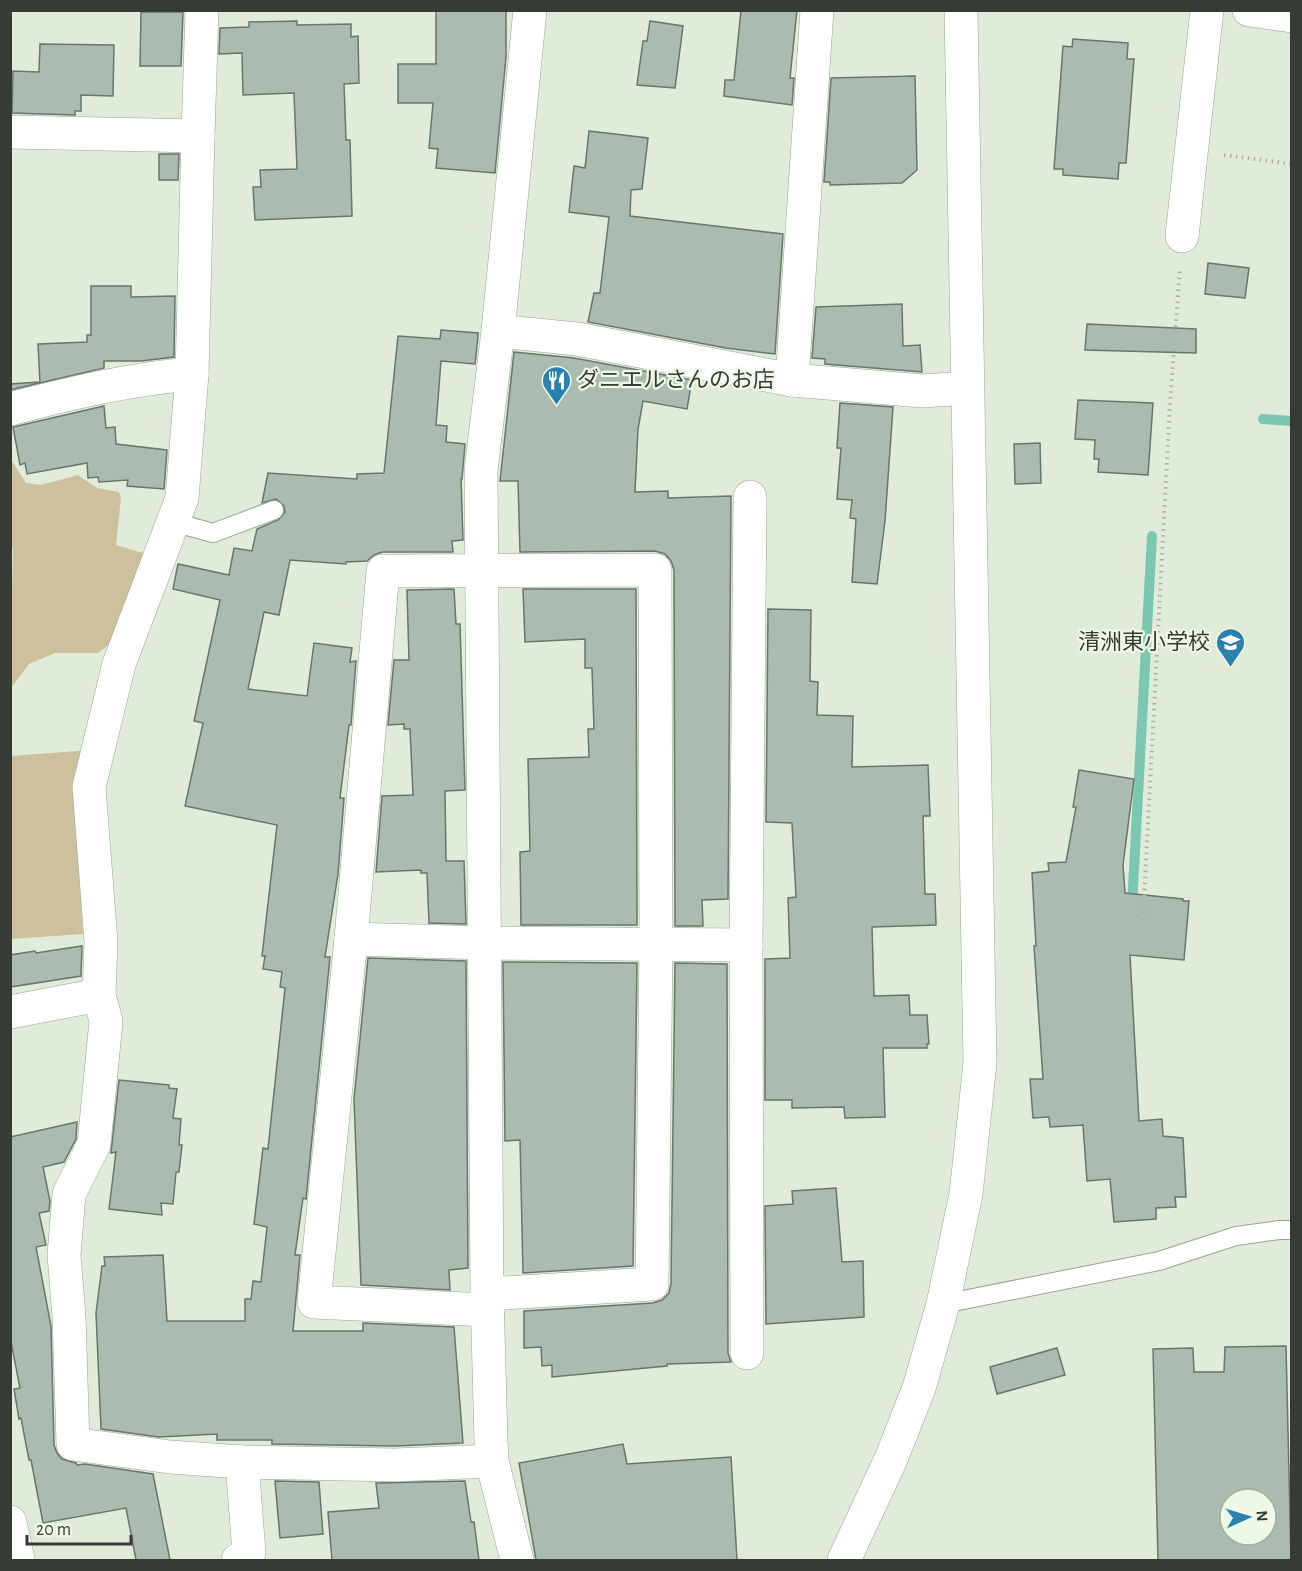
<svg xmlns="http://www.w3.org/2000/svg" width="1302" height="1571" font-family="'Alegreya Sans','Noto Sans JP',sans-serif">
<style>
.green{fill:#ccc19c}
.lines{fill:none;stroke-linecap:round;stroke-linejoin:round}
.stream{stroke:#7bc7b2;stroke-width:10}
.building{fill:#abbbaf;stroke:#67776c;stroke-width:1.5;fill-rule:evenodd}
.service-casing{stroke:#99a393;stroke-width:20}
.minor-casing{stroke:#99a393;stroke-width:34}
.tertiary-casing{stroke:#99a393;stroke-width:34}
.primary-casing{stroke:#99a393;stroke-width:34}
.path{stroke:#aab2a5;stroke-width:4;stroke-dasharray:1.5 4.5;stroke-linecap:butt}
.service{stroke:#fff;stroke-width:18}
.minor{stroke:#fff;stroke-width:33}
.tertiary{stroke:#fff;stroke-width:33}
.primary{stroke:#fff;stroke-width:33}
.labels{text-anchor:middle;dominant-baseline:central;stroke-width:4.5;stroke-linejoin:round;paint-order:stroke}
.poi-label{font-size:22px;fill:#373b35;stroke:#edf8e7;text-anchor:start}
</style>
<rect width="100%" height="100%" fill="#e0ebda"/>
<g class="green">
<path d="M10,458L26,483L41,485L78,475L97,488L119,492L121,498L116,545L143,553L146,558L115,640L98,653H55L29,664L11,688L10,589L12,588L13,549L10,546Z"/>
<path d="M91,750L75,816L83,934L11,939V756Z"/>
</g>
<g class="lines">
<g class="stream">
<path d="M1263,419L1292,421"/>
<path d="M1132,906L1152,536"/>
</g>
</g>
<g class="building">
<path d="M436,10H506V57L495,173L436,168L438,149L429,148L433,103H398V64H436Z"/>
<path d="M741,10H797L790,78H794L792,105L724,96L725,80H734Z"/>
<path d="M141,12H183L181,66H140Z"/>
<path d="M297,21V25L351,24V37L358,36L359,83L344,84L346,140H350L352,216L255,220L253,187H261L260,170L297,169L294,93L243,95L242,53L219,54L220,28L249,27V22Z"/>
<path d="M650,21L683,26L675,88L637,85L643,41H647Z"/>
<path d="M1073,39L1128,43L1127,59H1134L1126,163H1119L1118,179L1063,175V169H1054L1063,46L1072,47Z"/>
<path d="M40,44L114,45L113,96L81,95V111H75V115L12,113L13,71L39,72Z"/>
<path d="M915,76L917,170L902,183L830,185V182H824L831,78Z"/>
<path d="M589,131L648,138L642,189L631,190L630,216L783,234L775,354L726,348L588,322L594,293H600L609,217L569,212L574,166L585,168Z"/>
<path d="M159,154H179L178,180H159Z"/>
<path d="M1208,263L1249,268L1245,298L1205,294Z"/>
<path d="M91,286H131V297L175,296L174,357L141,361H104V368L10,390V384L40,382L38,344L87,342V335H91Z"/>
<path d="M902,304L903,346L920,345L922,372L825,364V359L812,358L816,307Z"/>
<path d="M1087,324L1196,329V353L1085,350Z"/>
<path d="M441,330L478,333V336L475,364L441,361L436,425L447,426L446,442L465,444L462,479H461L463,540L452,541L453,552H382L374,555L367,561L346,562V564L290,560L279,615L264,612L248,689L307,696L314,643L352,648L350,662L356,661L351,725H349L340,798H344L338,874L325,957H330L306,1199L303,1198L295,1255H300L293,1331H363V1323L454,1327L463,1443L395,1446L272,1444V1440H217V1434L159,1437L101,1429L96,1313L102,1266H105L104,1257L163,1255L167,1321H245V1299H251L253,1281L261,1282L267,1227L254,1224L263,1148L268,1149L285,988L280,987L282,972L263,969L265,956H262L277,825L185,806L203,723L194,721L220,600L173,589L178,564L229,575L234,548L252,551L257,529L278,520L285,512L284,506L276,499L262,503L268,473L357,479V474L384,473L398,336L440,339Z"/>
<path d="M514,352L574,358L692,380L687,409L643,401L638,429L635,492L668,491V498L731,496L728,899L702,900L703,926H675L674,570L671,561L665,554L655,551L520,552L518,481H500Z"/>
<path d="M1078,400L1153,403L1148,475L1098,472L1099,459H1094L1095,440L1075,439Z"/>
<path d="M840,403L893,407L885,521L877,584L852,582L856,519L850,518L852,500L837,499L841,448H837Z"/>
<path d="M104,406L106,428L115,427L116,444L167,450L164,489L127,486L128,480L99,482L98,477L88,478L87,463L27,474L25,463L20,465L13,427Z"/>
<path d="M1040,443L1041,483L1015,484L1014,444Z"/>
<path d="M454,589L456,624H460L465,790L445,791L446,861H464L466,924L429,923L427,873H421V870L376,872L382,796L413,795L410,729H404V724L388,725L394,660H409L407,590Z"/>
<path d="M523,589H636L637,925H521L520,852L530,851L528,759L589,757L588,729H594L592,668H585V639L525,642Z"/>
<path d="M768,609L811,610L810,681L818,682L817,715L853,716L852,767L928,765L930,816H923L925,894H935L936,925L872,927L874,996L909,995L910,1015H927L929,1044H927V1048H883L885,1117L845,1118L844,1107L792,1108V1100H765V959L790,958L788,898L796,897L792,823L766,822Z"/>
<path d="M1079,770L1134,779L1123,865L1125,893L1183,899V901H1189L1184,960L1130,955L1139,1121L1162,1119L1163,1136L1183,1138L1186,1197H1175L1176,1207L1156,1208V1219L1114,1222L1110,1179L1087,1181L1083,1125L1050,1127L1049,1117L1033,1118L1030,1079H1043L1034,946H1036L1032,873L1049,871L1048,863L1066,862L1076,807H1073Z"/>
<path d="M82,946L81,976L10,987V955L35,951L36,953Z"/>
<path d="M368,958L466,961L468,1268L449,1270L450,1290L361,1285L354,1099Z"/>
<path d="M503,962L637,963L633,1266L523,1273L520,1140L505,1141Z"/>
<path d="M675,963L727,964L728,1353L731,1362L667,1364V1366L552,1377V1365L542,1366L541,1347L524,1348V1311L653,1303L662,1300L669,1293L671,1284Z"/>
<path d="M119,1080L169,1085V1088L177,1089L173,1118L181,1119L179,1145H182L179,1172H176L173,1204L161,1203L162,1215L109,1209L116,1152L111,1153Z"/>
<path d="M77,1122L76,1139L64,1162L43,1167L50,1201L49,1211L39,1213L46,1245L36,1247L51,1326L54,1445L57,1453L62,1459L76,1463L77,1465L85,1464L153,1474L170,1560H136L126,1508L43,1523L31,1460H29L21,1418L19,1419L14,1389L20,1388L10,1337V1137Z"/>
<path d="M836,1188L842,1262L863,1261L864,1317L766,1324L765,1206L793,1204L792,1191Z"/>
<path d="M1286,1346L1291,1560H1158L1153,1349L1193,1348L1194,1372H1224L1225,1347ZM1230,1499H1266V1535H1230Z"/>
<path d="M1057,1348L1065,1375L997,1394L990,1367Z"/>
<path d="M623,1444L627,1464L731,1457L737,1560H536L519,1463Z"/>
<path d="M275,1481L319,1482L323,1534L280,1538Z"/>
<path d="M465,1481L471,1522H474L479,1560H332L328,1512L379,1508L376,1483Z"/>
</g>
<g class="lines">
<defs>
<g id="service">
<path d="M173,522L213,533L274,510"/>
<path d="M943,1304L1159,1261L1236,1236L1279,1230H1292"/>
</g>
<g id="minor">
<path d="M10,132L198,136L202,10"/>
<path d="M1182,236L1207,10"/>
<path d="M498,331L577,339L792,380L922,391L967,388"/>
<path d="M192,374L182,498L119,664L89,787L101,942L99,995L106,1021L94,1144L69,1194L64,1255L69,1316L73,1444L170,1457L242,1462L249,1553L238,1560"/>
<path d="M792,380L817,10"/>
<path d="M10,409C71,393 130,379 192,374L198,136"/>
<path d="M351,939L484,943L746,945"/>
<path d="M10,1012L99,995"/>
<path d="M487,1294L652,1284L656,945L655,570L383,571L351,939L314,1302L488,1310"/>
<path d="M747,1353L746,945L750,497"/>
<path d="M242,1462L395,1465L492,1461"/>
<path d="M10,1522L18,1560"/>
<path d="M517,1560L492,1461L491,1441L487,1294L481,470L498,331L530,10"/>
</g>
<path id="tertiary" d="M844,1560L891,1459L919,1388L943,1304L966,1194L980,1063L961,10"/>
<path id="primary" d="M1249,10L1292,16"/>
</defs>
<use href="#service" class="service-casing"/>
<use href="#minor" class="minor-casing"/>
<use href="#tertiary" class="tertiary-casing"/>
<use href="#primary" class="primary-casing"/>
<g class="path">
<path d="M1224,155L1292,164"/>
<path d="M1143,920L1170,403L1180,268"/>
</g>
<use href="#service" class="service"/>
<use href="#minor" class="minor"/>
<use href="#tertiary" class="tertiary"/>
<use href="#primary" class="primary"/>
</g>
<defs>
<symbol id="restaurant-pin" viewBox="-11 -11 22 30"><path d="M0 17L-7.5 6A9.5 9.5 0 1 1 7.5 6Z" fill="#2981b0" stroke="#edf8e7"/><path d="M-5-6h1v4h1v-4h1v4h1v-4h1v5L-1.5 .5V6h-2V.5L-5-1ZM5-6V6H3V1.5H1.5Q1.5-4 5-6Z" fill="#fff"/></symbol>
<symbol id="school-pin" viewBox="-11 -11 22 30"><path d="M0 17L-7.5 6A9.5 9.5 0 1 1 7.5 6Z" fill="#2981b0" stroke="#edf8e7"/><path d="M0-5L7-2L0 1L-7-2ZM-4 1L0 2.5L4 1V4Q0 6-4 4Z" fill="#fff"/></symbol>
</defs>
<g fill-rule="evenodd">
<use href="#restaurant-pin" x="540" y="364" width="33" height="45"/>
<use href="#school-pin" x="1214" y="626" width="33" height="45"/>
</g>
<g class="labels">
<g class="poi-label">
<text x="577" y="380">ダニエルさんのお店</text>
<text x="1210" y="642" text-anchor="end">清洲東小学校</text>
</g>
</g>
<rect width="1302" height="1571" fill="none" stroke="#373b35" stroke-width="24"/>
<g transform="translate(1248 1517) rotate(86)"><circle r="28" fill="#edf8e7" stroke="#a4aca0" stroke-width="1.5"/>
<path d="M0-4.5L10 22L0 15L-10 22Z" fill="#2981b0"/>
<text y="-9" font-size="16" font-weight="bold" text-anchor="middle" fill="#373b35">N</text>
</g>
<path d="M27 1535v9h104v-9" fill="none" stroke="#373b35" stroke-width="3"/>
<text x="36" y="1535" font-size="18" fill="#373b35" stroke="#edf8e7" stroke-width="4.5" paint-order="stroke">20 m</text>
</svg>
